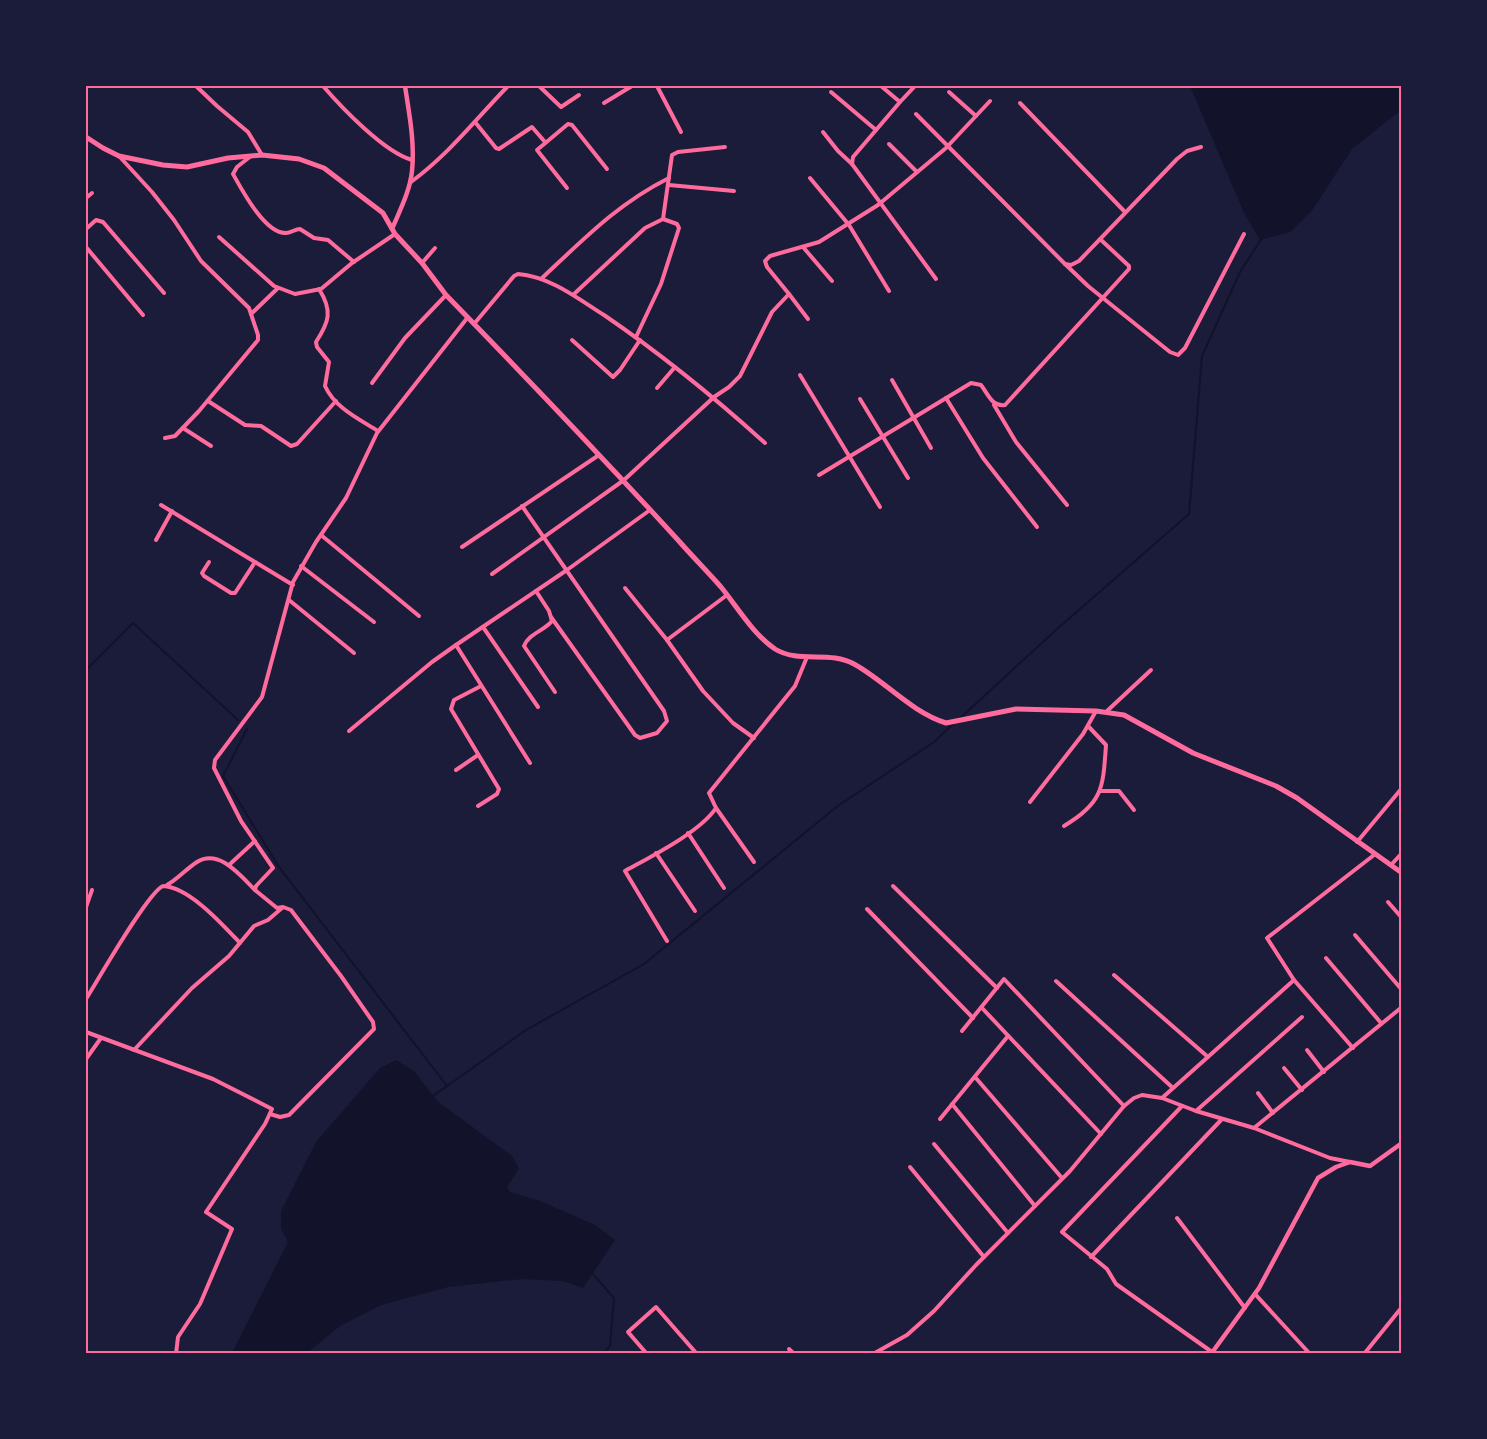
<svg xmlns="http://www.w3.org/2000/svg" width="1487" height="1439" font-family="Jost,sans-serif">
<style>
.water{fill:#12122b}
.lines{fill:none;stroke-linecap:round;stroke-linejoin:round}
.stream{stroke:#12122b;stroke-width:2}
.minor{stroke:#ff6b9d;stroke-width:4}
.tertiary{stroke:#ff6b9d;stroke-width:4.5}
.secondary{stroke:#ff6b9d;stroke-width:5}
.neatline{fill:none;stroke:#ff6b9d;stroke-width:2}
</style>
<rect width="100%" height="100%" fill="#1b1b3a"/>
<g class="water">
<path d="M1190,86H1401V110L1352,149L1311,212L1290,232L1260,240L1244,213Z"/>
<path d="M396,1060L415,1072L437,1101L512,1156L519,1169L507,1187L510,1192L540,1201L595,1225L615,1240L583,1288L563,1281L522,1279L448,1287L381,1305L340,1326L307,1353H232L288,1242L281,1229V1211L316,1142L380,1068Z"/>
</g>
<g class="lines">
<g class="stream">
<path d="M86,670L133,623L238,720"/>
<path d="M958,720L1057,629L1189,514L1202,356L1240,272L1262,238"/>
<path d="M247,729L223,776L279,867L447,1086"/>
<path d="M433,1096L526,1030L644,964L839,805L934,742L954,723"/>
<path d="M592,1273L614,1298L610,1346L603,1354"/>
</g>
<g class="minor">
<path d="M196,86L217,106L248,132L262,155"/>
<path d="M323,86C342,108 384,152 412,160"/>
<path d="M539,86L561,107L579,95"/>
<path d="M657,86L681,132"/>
<path d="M881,86L900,102L853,157L852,164L936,279"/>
<path d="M831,92L876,130"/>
<path d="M949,92L976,116"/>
<path d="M900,102L915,86"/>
<path d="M604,103L632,86"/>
<path d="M1020,103L1125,212"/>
<path d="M916,114L1065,264L1071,265L1079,261L1177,159L1187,151L1201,147"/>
<path d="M475,122L496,148L499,149L532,127L545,142"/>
<path d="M823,132L838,151L852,164"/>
<path d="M889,144L917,172"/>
<path d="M119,156L152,192L174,220L201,261L249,308L258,335V340L199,411L175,436L165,438"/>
<path d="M251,156L237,167L233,174C242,190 265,234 286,233C291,233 295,229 300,229L314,238L328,240L354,262"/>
<path d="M810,178L849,225L889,291"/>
<path d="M411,182C450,153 475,120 508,86"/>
<path d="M669,185L734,191"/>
<path d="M567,188L537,150L568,124L572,125L607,169"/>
<path d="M86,198L92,193"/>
<path d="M663,219L672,155L678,152L725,147"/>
<path d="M86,229L96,220L103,222L164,293"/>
<path d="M219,237L274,286L295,294L321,289L352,263L395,234"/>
<path d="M86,247L143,315"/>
<path d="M803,247L832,281"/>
<path d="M422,263L435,248"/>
<path d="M1065,264L1088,286L1170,352L1178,355L1185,348L1244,234"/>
<path d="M541,279C583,240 617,204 669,178"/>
<path d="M319,289C333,311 329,322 316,342L317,347L329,362L325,386C335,408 359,419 378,431"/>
<path d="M574,294L645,228L663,219L677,224L679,228L661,284L636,337"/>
<path d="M789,294L808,319"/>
<path d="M251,314L278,288"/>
<path d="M474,324L514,276L518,274C551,277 577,298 604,315C661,354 714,397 765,443"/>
<path d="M572,340L613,377L620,370L640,340"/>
<path d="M800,375L880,507"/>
<path d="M892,380L931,448"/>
<path d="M372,383L405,338L446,295"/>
<path d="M657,388L675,367"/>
<path d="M946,398L983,458L1037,527"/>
<path d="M860,399L908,478"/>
<path d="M208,401L245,425L261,426L291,446L297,444L336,401"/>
<path d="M994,405L1016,442L1067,505"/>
<path d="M183,428L211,446"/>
<path d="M819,475L971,383L981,385C988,394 992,407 1005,405L1129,269V266L1100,239"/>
<path d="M161,505L293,585"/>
<path d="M522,506L664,711L667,721L657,733L640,738L635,735L551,617"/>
<path d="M321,535L419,616"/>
<path d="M156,540L172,511"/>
<path d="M462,547L599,455"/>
<path d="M209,562L202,573L204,576L231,593H235L255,562"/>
<path d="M301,566L374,622"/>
<path d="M492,574L624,480L714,397L729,387L740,376L772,312L789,294L767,267L765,261L770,256L819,242L878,205L946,148L990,101"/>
<path d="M625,588L667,640L703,691L733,723L754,738"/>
<path d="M536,591L549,611L552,621C544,631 528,634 524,646L555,692"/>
<path d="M289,600L354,653"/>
<path d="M483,627L538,707"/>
<path d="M667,640L727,595"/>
<path d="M1107,711L1151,670"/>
<path d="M349,731L432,662L456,645"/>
<path d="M530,763L456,645L567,570L650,510"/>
<path d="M456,770L478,755"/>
<path d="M1100,791H1119L1134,810"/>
<path d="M1030,802L1083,734L1096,711"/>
<path d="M478,806L497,794L499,789L451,709L454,700L481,686"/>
<path d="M716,808L754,862"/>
<path d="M1064,826C1103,803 1103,788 1106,745L1088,726"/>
<path d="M688,833L724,888"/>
<path d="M1357,842L1402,788"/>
<path d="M656,853L695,911"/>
<path d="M229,865L255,841"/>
<path d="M1391,865L1402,853"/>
<path d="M167,885C178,879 186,869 197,862C219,848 241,876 255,890"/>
<path d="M893,886L997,988"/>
<path d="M1388,902L1402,918"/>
<path d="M86,907L92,890"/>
<path d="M867,909L973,1018"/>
<path d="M1355,935L1402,990"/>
<path d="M667,941L625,871C652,856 700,832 716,808L709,793L795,686L807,657"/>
<path d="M1326,958L1381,1023"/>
<path d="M1114,975L1208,1057"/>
<path d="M1056,981L1173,1088"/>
<path d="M86,999C98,980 148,892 163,886C189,887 222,924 240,943"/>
<path d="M982,1008L1101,1134"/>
<path d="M962,1031L1004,979L1124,1106"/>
<path d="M86,1032L213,1079L272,1109L265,1124L206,1212L232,1229L200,1304L178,1337L176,1354"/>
<path d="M1353,1048L1294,980L1267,938L1374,855"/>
<path d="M134,1050L192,988L229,956L254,926L268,920L282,908"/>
<path d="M1307,1050L1324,1072"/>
<path d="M86,1059L101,1038"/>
<path d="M1284,1068L1302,1090"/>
<path d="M975,1077L1062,1178"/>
<path d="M1258,1093L1273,1113"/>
<path d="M1162,1098L1294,980"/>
<path d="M952,1104L1035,1206"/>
<path d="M1182,1106L1062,1232L1107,1269L1116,1284L1212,1352"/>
<path d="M1196,1111L1302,1017"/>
<path d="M270,1114L280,1117L289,1115L374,1029L373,1022L341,976L291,910L283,907L277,908L255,890L256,886L273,868L241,821L214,768L215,760L262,697L293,582L316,542L346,498L377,433L468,317"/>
<path d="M940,1119L1008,1036"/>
<path d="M1254,1128L1402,1007"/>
<path d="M934,1144L1008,1233"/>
<path d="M910,1167L984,1257"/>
<path d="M1177,1218L1245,1308"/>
<path d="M1091,1257L1222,1119"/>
<path d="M1255,1294L1310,1354"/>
<path d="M789,1349L794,1354"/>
<path d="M647,1354L628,1332L656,1307L697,1354"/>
<path d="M873,1354L907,1335L934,1311L976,1265L1070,1171L1124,1106L1134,1098L1142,1095L1162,1098L1196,1111L1254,1128L1330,1158L1350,1162"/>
<path d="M1364,1354L1402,1307"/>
</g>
<g class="tertiary">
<path d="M392,229C400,210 410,191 412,171C415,142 409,113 405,86"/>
<path d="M1211,1354L1259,1288L1318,1178L1336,1167L1350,1162L1370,1166L1402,1143"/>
</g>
<path class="secondary" d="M86,137L103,148L119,156L163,165L187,167L228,158L262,155L299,159L324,168L383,213L395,234L422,263L446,295C525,376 602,457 678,540C692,556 707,571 721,587C738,608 753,634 775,649C799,664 830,650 854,664C885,681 911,712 946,723L1016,709L1096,711L1124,715L1193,753L1276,786L1297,798L1402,873"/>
</g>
<rect width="1487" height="1439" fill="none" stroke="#1b1b3a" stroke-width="174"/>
<rect x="87" y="87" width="1313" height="1265" class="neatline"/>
</svg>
